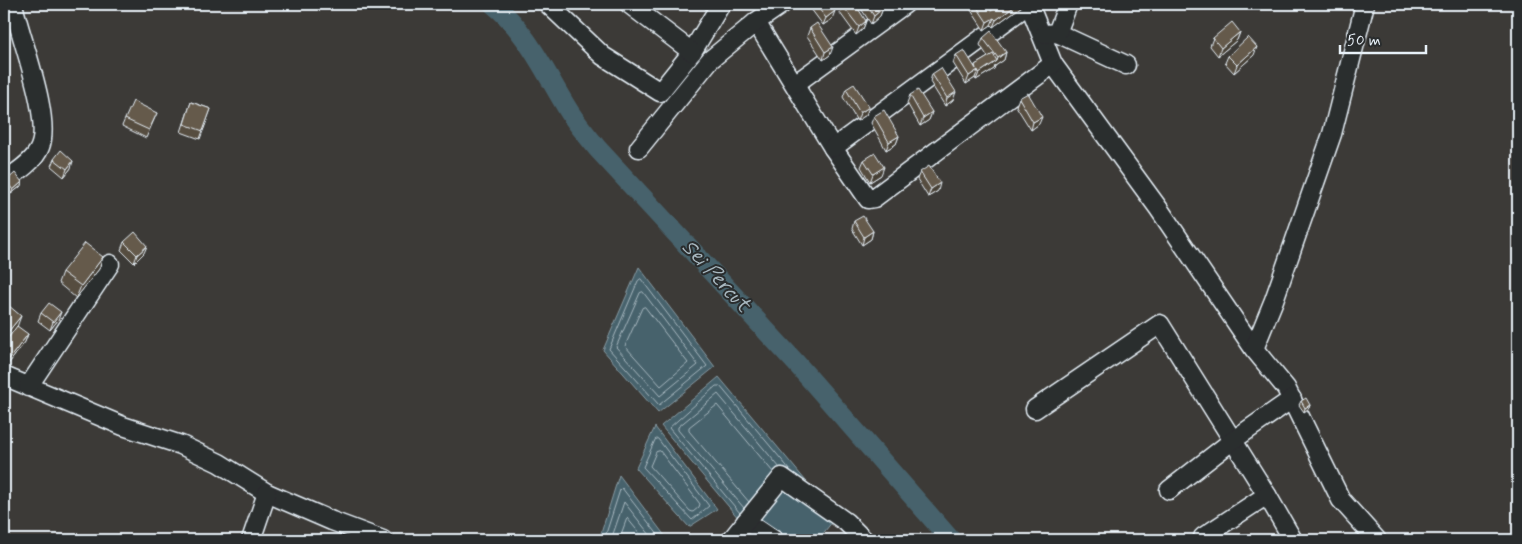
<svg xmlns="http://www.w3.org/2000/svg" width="1522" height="544" font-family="Mynerve,sans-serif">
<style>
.water{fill:#47626c;stroke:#879ba4}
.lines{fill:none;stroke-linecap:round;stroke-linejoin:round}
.shore{stroke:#a8b8c0;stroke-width:1}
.river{stroke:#47626c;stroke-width:20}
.minor-casing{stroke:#e8f1f8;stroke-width:21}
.minor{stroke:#2a2d2e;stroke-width:18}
.wall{fill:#574d41;stroke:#e8f1f8}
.shaded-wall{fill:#473f35;stroke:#e8f1f8}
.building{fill:#655a4c;stroke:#e8f1f8}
.labels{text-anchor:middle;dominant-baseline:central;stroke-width:4;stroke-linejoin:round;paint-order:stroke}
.water-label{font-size:21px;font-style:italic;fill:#a8b8c0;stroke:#2a2d2e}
</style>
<rect width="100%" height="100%" fill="#3c3a37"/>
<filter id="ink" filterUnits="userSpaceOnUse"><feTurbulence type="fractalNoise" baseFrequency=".02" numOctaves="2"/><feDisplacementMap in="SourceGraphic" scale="10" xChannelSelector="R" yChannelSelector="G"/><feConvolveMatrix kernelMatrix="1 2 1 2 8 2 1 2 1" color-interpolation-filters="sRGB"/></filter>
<g filter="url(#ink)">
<g class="water">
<path d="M639,267L715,367L658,413L603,350Z"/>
<path d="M719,377L836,517L818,540H737L739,519L661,426Z"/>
<path d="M655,427L717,509L689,527L636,468Z"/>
<path d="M619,475L668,540H599Z"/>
</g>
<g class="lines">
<g class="shore">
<path d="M641,279L707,366L659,405L609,349L638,281Z"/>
<path d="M643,292L698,365L660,396L616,347L640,293Z"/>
<path d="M645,307L688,363L661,386L625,346L642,308Z"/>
<path d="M658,439L709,506L692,520L643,467L655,440Z"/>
<path d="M660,451L700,504L699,507L693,512L690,511L650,466L656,452Z"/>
<path d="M749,502L689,431V427L717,405L773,472"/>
<path d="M744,508L678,430V427L718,394L780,468"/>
<path d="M740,513L669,428L716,386H720L791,471"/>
<path d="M604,540L620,490L622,488L662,540"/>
<path d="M611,540L624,502L654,540"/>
<path d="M619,540L627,518L645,540"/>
</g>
<path class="river" d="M493,4C526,30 545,72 567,108C575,122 587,135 597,148L796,363L951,540"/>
<defs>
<g id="minor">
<path d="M548,4L603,56L660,92L692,52L721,4"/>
<path d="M629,4L692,52"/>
<path d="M1029,4L1053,64L1159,209L1254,349L1286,388L1341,500L1377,540"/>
<path d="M756,22L833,148L868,199L874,198L1053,64"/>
<path d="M1057,33L1126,65"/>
<path d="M1045,34L1057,33L1068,4"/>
<path d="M795,84L905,4"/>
<path d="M639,148L710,60L756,22L782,4"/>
<path d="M833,148L1029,4"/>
<path d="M4,181C16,173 35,161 40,147C52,118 20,37 13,4"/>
<path d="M1254,349L1274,300L1332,134L1365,4"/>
<path d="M4,376L123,426L181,445L219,463L267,493L332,521L383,540"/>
<path d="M28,387L110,264"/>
<path d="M1035,409L1160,324L1267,495L1203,537"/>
<path d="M1169,490L1232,441L1292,399"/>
<path d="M1267,495L1293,540"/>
<path d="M746,521L774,540"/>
<path d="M251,540L267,493"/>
<path d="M731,540L782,477L846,522L864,540"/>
</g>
</defs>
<use href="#minor" class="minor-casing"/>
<use href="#minor" class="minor"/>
</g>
<g class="wall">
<path d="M813,4H829L832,19L823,25L811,9Z"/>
<path d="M858,4H880L883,8L880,16L871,24Z"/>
<path d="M967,4H987L991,11L1001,4H1023L1022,6L993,27L991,25L984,30Z"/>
<path d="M842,5L866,21L863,29L856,35L840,13Z"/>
<path d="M810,28L830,55L823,60L807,36Z"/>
<path d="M1240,32L1237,40L1218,56L1210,46L1213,38Z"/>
<path d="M983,38L1006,52L1004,60L995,66L994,69L976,80L975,78L966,84L953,63L956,55L975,67V65L988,57L980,45Z"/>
<path d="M1254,55L1234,73L1225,63L1228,56Z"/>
<path d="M932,74L953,100L945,106L930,82Z"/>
<path d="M846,89L869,107L866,115L857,121L843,97Z"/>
<path d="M910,95L932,112L929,120L920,126L907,103Z"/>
<path d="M1019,98L1039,124L1031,130L1016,106Z"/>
<path d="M191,102L211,109L200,139L181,132Z"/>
<path d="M157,113L146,138L122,126L125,119Z"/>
<path d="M874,116L899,136L896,144L886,150L871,123Z"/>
<path d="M54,159L71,168L64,177L51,166Z"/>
<path d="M864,160L881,175L870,182L861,167Z"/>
<path d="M920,172L938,191L928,197L917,179Z"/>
<path d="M6,181L21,186L11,194L4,185Z"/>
<path d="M854,221L873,231L871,239L862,245L852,229Z"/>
<path d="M124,242L144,253L134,263L121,250Z"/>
<path d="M103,257L99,269L76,298L58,283L62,272Z"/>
<path d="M41,313L58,320L50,330L38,321Z"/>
<path d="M28,334L25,342L6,367L4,365V344Z"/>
<path d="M1301,401L1310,405L1309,408L1304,412L1299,405Z"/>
</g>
<g class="shaded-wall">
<path d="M1018,4H1023L1022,6L993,27L996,20Z"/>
<path d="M883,8L880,16L871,24L874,16Z"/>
<path d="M835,11L832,19L823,25L826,18Z"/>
<path d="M994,18L991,25L984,30L987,22Z"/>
<path d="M866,21L863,29L856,35L859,27Z"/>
<path d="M1240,32L1237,40L1218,56L1221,48Z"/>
<path d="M833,47L830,55L823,60L825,52Z"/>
<path d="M1257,47L1254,55L1234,73L1237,65Z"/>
<path d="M1006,52L1004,60L995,66L994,69L976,80L979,73L997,61L998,58Z"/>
<path d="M978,70L975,78L966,84L969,76Z"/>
<path d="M956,92L953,100L945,106L947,98Z"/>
<path d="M869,107L866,115L857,121L860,113Z"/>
<path d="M932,112L929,120L920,126L923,118Z"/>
<path d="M1042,117L1039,124L1031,130L1033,122Z"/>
<path d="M899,136L896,144L886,150L889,142Z"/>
<path d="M73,161L71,168L64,177L67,169Z"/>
<path d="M884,167L881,175L870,182L873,174Z"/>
<path d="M22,182L21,186L11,194L13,190Z"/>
<path d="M940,183L938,191L928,197L931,189Z"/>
<path d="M873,231L871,239L862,245L864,237Z"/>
<path d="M147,246L144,253L134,263L137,255Z"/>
<path d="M103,257L99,269L76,298L81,286Z"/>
<path d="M61,312L58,320L50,330L53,322Z"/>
<path d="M21,316L17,327L4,343V337Z"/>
<path d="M28,334L25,342L6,367L9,359Z"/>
<path d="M1310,405L1309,408L1304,412L1305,408Z"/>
</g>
<g class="building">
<path d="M815,4H829L835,11L826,18Z"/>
<path d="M844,4H855L866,21L859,27L842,5Z"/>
<path d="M866,4H880L883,8L874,16Z"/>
<path d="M975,4H987L991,11L1001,4H1018L996,20L994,18L987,22Z"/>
<path d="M1232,22L1240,32L1221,48L1213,38Z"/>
<path d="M817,23L833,47L825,52L810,28Z"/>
<path d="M991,31L1006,52L998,58L983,38Z"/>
<path d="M1248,37L1257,47L1237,65L1228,56Z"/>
<path d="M964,50L976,69L975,65L993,54L997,61L979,73L978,70L969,76L956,55Z"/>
<path d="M941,68L956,92L947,98L932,74Z"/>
<path d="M854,84L869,107L860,113L846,89Z"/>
<path d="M918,90L932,112L923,118L910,95Z"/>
<path d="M1028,93L1042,117L1033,122L1019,98Z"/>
<path d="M133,101L157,113L149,130L125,119Z"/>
<path d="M191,102L211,109L203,131L184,124Z"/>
<path d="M884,110L899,136L889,142L874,116Z"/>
<path d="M61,150L73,161L67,169L54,159Z"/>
<path d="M875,153L884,167L873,174L864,160Z"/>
<path d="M929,166L940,183L931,189L920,172Z"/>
<path d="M15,173L22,182L13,190L6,181Z"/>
<path d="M863,216L873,231L864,237L854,221Z"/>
<path d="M135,232L147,246L137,255L124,242Z"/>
<path d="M85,243L103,257L81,286L62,272Z"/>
<path d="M49,303L61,312L53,322L41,313Z"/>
<path d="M8,305L21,316L4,337V310Z"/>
<path d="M17,326L28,334L9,359L4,355V344Z"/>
<path d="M4,390L6,391L4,397Z"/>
<path d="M1306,398L1310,405L1305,408L1301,401Z"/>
</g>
</g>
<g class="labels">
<g class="water-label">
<text transform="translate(716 276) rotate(47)">Sei Percut</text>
</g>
</g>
<rect width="1522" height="544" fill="none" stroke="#2a2d2e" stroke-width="20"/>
<rect x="10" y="10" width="1502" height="524" fill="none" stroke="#e8f1f8" stroke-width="2" filter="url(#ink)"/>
<path d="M1340 45v8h86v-8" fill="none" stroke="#e8f1f8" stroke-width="2.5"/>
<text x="1347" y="45" font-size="15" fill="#e8f1f8" stroke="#2a2d2e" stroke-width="4" paint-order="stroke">50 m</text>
</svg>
